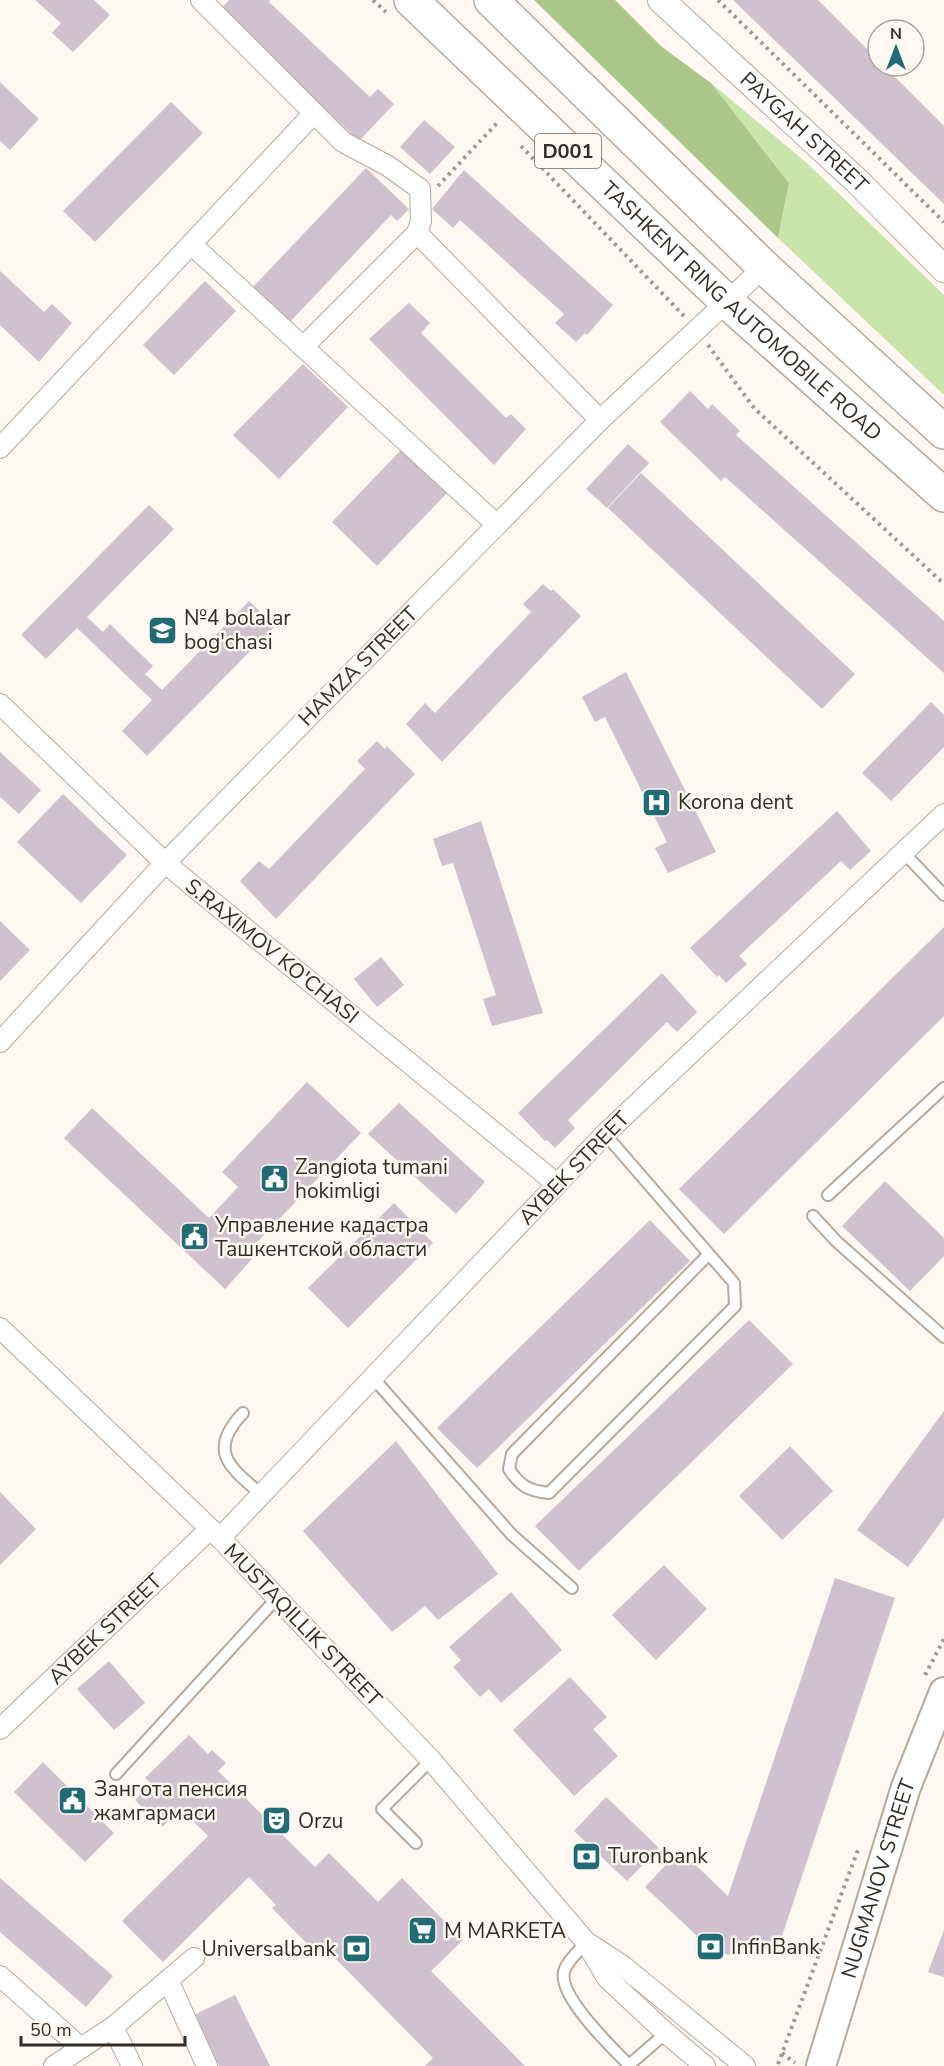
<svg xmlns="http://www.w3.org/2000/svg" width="944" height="2066" font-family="'Nunito Sans',sans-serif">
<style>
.green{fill:#cae5ab}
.forest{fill:#abc88a}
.building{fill:#d1c0cd}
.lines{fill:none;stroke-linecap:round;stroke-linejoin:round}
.service-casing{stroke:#b7a99b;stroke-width:14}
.minor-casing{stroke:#b7a99b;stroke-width:22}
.tertiary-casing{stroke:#b7a99b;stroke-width:28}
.secondary-casing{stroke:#b7a99b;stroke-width:32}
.trunk-casing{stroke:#b7a99b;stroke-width:36}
.path{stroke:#a09a94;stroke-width:4;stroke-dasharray:3 4.5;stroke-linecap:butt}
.service{stroke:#fff;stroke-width:10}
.minor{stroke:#fff;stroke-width:20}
.tertiary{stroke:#fff;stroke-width:26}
.secondary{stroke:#fff;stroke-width:28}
.trunk{stroke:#fff;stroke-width:33}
.labels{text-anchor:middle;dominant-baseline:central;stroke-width:5;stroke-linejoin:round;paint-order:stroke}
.shield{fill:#fef7f2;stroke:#706a64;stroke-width:1.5}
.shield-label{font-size:20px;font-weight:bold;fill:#332d27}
.street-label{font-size:21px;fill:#332d27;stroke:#fef7f2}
.poi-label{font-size:21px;fill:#332d27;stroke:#fef7f2;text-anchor:start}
</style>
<rect width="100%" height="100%" fill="#fef7f2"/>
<path class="green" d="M711,83L808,164L944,295V395L778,238L789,183Z"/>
<path class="forest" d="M534,0H615L662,47L711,83L789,183L778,238Z"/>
<g class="building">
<path d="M35,0H94L110,15L73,52L52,33L61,23Z"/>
<path d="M229,0H270L269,2L370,97L378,89L394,104L359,141L220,10Z"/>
<path d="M733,0H818L878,60V66H884L944,126V204Z"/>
<path d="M0,82L39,119L10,150L0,141Z"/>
<path d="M171,102L203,133L95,242L63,211Z"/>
<path d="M424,120L455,147L430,174L400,147Z"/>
<path d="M366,168L409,209L397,221L391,215L289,323L252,288Z"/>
<path d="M464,170L613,305L587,335L585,333L576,342L555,323L564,314L460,220L453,228L432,209Z"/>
<path d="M0,271L44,312L52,304L72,323L39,362L0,325Z"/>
<path d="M205,281L236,311L174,375L143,345Z"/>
<path d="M409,303L430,323L421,333L506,418L511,414L526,429L494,465L369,339Z"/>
<path d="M303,364L348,407L279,479L233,435Z"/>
<path d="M690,391L708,409L712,404L740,431L736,435L944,621V673L725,477L721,481L660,422Z"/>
<path d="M628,444L649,463L607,508L586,489Z"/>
<path d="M401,450L447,493L377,566L332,522Z"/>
<path d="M641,473L855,674L822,709L608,508Z"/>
<path d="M149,505L174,529L87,617L103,632L110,624L153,666L145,674L162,690L249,601L275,626L147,756L122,731L152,700L77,628L46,659L21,635Z"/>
<path d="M543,584L551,591L553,589L581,616L442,762L406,724L425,703L435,713L531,612L523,604Z"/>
<path d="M626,672L716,852L668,873L655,848L667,842L605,717L595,722L582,697Z"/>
<path d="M931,702L944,715V747L891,801L862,773Z"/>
<path d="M377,741L385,749L387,746L415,774L276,919L240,881L259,861L269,869L365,769L357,761Z"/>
<path d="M0,752L41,790L19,814L0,797Z"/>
<path d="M63,794L127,855L81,903L17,842Z"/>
<path d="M837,811L871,851L850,870L841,861L739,956L747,964L726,983L719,975L717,977L690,948Z"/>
<path d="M481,821L543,1013L492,1026L483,999L496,995L453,863L442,866L433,839Z"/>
<path d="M0,921L30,950L0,981Z"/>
<path d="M944,927V1016L724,1234L679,1189Z"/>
<path d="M381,957L404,985L377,1007L354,979Z"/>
<path d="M662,973L697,1012L677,1032L667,1022L568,1120L575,1128L555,1148L547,1140L545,1141L518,1113Z"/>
<path d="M307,1082L361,1133L246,1254L252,1259L225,1289L64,1138L92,1108L209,1218L238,1187L222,1172Z"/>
<path d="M399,1103L485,1182L456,1214L368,1134Z"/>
<path d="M885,1181L944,1238V1256L910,1291L842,1226Z"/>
<path d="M394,1203L433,1243L348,1328L308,1288Z"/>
<path d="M650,1220L690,1261L477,1468L437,1428Z"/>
<path d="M749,1320L793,1364L579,1571L535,1526Z"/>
<path d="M944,1411V1518L908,1567L857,1530Z"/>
<path d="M396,1441L498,1574L438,1620L425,1606L392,1632L303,1531Z"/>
<path d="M790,1446L833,1491L782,1540L739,1496Z"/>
<path d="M0,1492L36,1529L0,1565Z"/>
<path d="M664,1565L707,1609L656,1660L612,1615Z"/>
<path d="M835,1578L895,1598L781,1939L766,1949L729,1955L711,1949L645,1887L680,1850L728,1896Z"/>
<path d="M511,1592L562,1650L501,1703L489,1689L480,1697L453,1667L461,1660L449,1647Z"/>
<path d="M109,1661L145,1703L114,1730L77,1689Z"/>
<path d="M570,1677L607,1717L593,1729L618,1756L574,1796L513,1730Z"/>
<path d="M189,1735L208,1754L212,1750L226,1763L218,1771L315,1867L329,1853L378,1902L402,1878L463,1940L431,1971L525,2066H425L433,2058L328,1951L321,1958L272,1908L276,1905L249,1877L163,1962L122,1921L208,1836L181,1809L162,1827L135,1800L151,1783L145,1778Z"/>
<path d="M43,1762L114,1833L85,1862L14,1792Z"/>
<path d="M606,1797L659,1848L627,1881L574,1831Z"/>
<path d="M0,1878L113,1976L86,2007L0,1932Z"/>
<path d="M944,1930V1977L928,1972Z"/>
<path d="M235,1995L270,2066H219L194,2015Z"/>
</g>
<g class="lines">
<defs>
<g id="service">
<path d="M904,853L944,895"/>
<path d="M605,1134L734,1283L735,1306L549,1493C529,1491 520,1486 509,1469L512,1454L709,1254"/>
<path d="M828,1195L944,1088"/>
<path d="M813,1216L836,1241L944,1337"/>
<path d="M374,1379L512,1535L572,1588"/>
<path d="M243,1413C206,1452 231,1468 262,1495"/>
<path d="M116,1774L277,1598"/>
<path d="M416,1843L382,1809L431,1760"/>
<path d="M586,1942C580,1950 566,1962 564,1972C558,1996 612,2048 629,2065L666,2033"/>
</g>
<g id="minor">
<path d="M201,0L343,142L388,166L420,189L421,221L417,233L600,420"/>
<path d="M191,244L497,525"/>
<path d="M303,347L417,233"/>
<path d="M0,448L314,113"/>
<path d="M0,704L165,863L557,1184"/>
<path d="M0,1042L165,863L600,420L764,267"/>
<path d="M0,1328L220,1538L431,1760L586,1942L607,1978L666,2033L705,2066"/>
<path d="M220,1538L605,1134L944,814"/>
<path d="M0,1729L210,1529"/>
<path d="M591,1945L623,1966L745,2066"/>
<path d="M0,1976L81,2048"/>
<path d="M168,1980L207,2066"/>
<path d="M113,2027L132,2066"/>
<path d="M54,2066L113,2027L194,1958"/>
</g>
<g id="tertiary">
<path id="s1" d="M661,0L857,181L944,269"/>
</g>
<g id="secondary">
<path id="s2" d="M821,2066L906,1787L944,1692"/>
</g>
<g id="trunk">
<path id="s3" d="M411,0L726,301L944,495"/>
<path d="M491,0L764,267L944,432"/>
</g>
</defs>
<use href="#service" class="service-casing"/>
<use href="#minor" class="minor-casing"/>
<use href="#tertiary" class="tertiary-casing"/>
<use href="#secondary" class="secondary-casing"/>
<use href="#trunk" class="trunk-casing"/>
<g class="path">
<path d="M373,0L386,12"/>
<path d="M718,0L944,222"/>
<path d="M521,146L684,316"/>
<path d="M438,186L498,122"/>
<path d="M708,345L754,408L944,584"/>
<path d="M925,1675L944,1639"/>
<path d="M782,2053L795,2063"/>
<path d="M778,2064L859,1847"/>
</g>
<use href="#service" class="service"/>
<use href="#minor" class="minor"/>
<use href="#tertiary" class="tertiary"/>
<use href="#secondary" class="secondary"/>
<use href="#trunk" class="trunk"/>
</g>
<defs>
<symbol id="school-square" viewBox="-11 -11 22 22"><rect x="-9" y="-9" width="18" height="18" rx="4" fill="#216c74" stroke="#fef7f2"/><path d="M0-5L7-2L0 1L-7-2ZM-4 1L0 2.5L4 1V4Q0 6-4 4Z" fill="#fff"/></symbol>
<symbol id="hospital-square" viewBox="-11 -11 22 22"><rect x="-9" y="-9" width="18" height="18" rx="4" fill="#216c74" stroke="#fef7f2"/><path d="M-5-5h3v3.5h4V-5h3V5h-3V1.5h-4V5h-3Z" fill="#fff"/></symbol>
<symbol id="civic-square" viewBox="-11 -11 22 22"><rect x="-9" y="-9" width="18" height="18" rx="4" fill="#216c74" stroke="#fef7f2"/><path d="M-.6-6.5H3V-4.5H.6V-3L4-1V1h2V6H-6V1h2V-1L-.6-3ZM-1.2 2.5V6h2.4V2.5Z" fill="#fff"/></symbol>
<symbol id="theatre-square" viewBox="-11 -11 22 22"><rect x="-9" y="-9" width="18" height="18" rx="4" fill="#216c74" stroke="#fef7f2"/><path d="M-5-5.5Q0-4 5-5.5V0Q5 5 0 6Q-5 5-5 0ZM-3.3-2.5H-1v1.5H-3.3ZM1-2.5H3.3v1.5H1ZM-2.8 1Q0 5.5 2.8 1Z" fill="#fff"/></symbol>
<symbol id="bank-square" viewBox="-11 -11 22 22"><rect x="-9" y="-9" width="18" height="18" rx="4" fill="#216c74" stroke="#fef7f2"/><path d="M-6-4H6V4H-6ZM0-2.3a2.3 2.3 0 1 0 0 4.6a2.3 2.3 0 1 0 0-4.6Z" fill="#fff"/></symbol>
<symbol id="supermarket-square" viewBox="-11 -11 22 22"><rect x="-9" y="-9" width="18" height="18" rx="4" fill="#216c74" stroke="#fef7f2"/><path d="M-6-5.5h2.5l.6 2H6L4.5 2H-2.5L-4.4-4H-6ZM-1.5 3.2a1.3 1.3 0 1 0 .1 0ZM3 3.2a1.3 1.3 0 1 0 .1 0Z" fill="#fff"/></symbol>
</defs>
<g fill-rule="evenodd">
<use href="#school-square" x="146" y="614" width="33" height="33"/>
<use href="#hospital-square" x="640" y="786" width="33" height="33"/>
<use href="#civic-square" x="258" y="1162" width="33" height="33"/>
<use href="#civic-square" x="178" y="1220" width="33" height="33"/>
<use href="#civic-square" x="56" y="1784" width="33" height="33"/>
<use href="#theatre-square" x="260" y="1804" width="33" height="33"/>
<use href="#bank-square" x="570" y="1840" width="33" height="33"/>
<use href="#supermarket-square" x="406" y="1914" width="33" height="33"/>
<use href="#bank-square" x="694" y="1930" width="33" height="33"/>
<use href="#bank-square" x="340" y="1932" width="33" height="33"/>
</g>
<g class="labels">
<rect class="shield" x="535" y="134" width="66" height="34" rx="4.5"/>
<g class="shield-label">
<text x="568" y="151">D001</text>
</g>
<g class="street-label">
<text stroke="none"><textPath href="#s1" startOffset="195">PAYGAH STREET</textPath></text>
<text stroke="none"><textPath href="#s3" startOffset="454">TASHKENT RING AUTOMOBILE ROAD</textPath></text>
<text transform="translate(358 666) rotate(-45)">HAMZA STREET</text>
<text transform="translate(272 951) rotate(39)">S.RAXIMOV KO'CHASI</text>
<text transform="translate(574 1168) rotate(-46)">AYBEK STREET</text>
<text transform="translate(303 1625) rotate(46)">MUSTAQILLIK STREET</text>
<text transform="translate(105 1629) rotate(-44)">AYBEK STREET</text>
<text stroke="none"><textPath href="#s2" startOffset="196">NUGMANOV STREET</textPath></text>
</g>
<g class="poi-label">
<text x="184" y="618">№4 bolalar<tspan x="184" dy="24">bog'chasi</tspan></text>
<text x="678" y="802">Korona dent</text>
<text x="295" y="1167">Zangiota tumani<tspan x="295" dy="24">hokimligi</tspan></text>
<text x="215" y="1225">Управление кадастра<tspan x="215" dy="24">Ташкентской области</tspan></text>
<text x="94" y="1789">Зангота пенсия<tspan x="94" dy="24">жамгармаси</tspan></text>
<text x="298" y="1821">Orzu</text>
<text x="608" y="1856">Turonbank</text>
<text x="444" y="1931">M MARKETA</text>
<text x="731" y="1947">InfinBank</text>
<text x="336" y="1949" text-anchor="end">Universalbank</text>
</g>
</g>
<g transform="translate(896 48)"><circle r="28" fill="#fef7f2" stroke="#ada6a1" stroke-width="1.5"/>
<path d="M0-4.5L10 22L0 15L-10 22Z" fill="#216c74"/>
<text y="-9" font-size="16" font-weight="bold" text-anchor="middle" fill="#332d27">N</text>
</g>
<path d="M21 2036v9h164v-9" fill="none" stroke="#332d27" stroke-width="3"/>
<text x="30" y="2036" font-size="18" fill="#332d27" stroke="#fef7f2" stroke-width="4.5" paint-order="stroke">50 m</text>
</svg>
